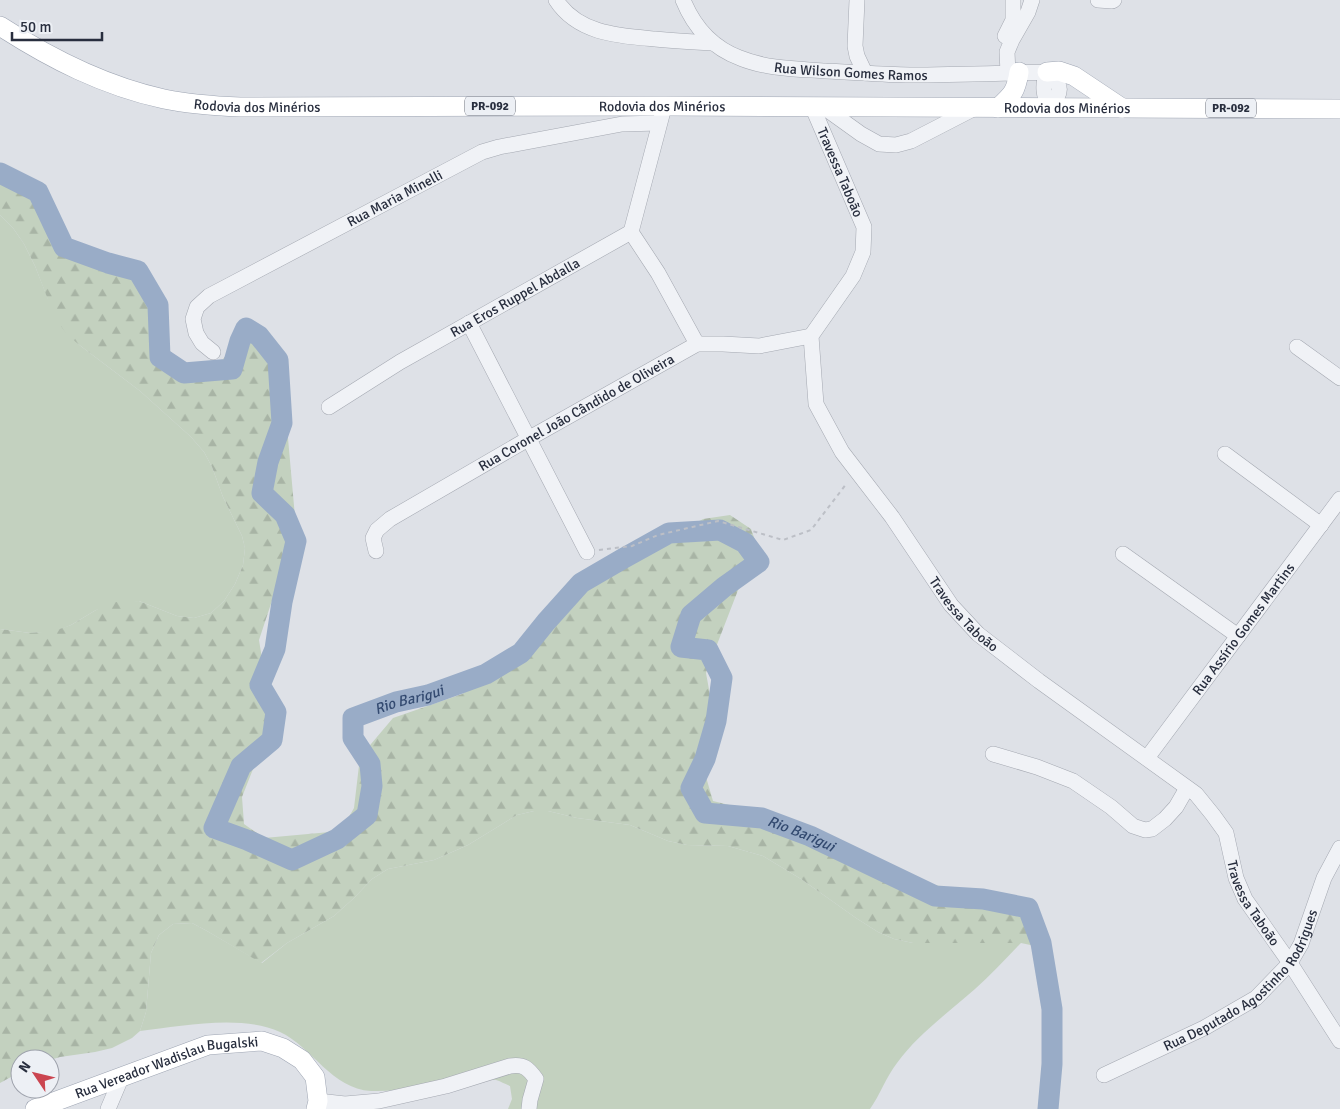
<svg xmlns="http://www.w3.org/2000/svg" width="1340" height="1109" font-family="Signika,sans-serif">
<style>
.green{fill:#c3d1bf}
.forest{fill:url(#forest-firs)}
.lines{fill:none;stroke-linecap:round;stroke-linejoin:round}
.river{stroke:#99acc7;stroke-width:21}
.minor-casing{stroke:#a4a8b1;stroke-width:16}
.major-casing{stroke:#9ea5b3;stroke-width:20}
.path{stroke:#bcbfc6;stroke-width:2;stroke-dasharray:4 4;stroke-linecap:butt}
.minor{stroke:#f0f2f6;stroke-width:15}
.major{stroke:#fff;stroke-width:19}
.labels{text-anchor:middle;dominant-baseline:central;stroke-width:4;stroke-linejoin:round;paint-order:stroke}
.shield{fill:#edf0f5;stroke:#636875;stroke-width:1}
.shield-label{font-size:12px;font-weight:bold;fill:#282e3e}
.street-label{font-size:14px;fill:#282e3e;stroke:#edf0f5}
.water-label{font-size:15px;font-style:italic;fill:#334a70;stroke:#edf0f5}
</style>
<defs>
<pattern id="forest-firs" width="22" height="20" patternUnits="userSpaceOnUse" patternTransform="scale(1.25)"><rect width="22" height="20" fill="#c3d1bf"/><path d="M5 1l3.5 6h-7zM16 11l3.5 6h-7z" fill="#a8b4a5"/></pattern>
</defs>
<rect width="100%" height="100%" fill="#dee1e7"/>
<g class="green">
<path d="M0,215L13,228L24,244L35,266L48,299L78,344L140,391L191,437L204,452L212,467L223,497L242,536L245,548L243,565L235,584L224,601L211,613L194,618L177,616L139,601L96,610L71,625L54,632L30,633L0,629Z"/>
<path d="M534,811H548L577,818L630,825L668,841L687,845L728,846L763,856L801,879L856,918L878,932L894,939L913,943H1021C1006,958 991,975 975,989C948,1013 918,1034 897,1063C886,1077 880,1095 870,1109H508L512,1099L510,1086C505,1084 500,1081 496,1080C484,1078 470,1081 458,1082C429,1086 399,1092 371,1091C332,1089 312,1047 280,1032C242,1014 181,1026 140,1031L146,1012L151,953L159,935L173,924L192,923L207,931L262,963L287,943L334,916L354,898L372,879L388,869L434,860L468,845L517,815Z"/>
</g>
<path class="forest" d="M0,164L17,173L73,247L135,271L158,289L159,342L189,367L212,372L236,344L248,338L267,355L283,382L296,528L259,640L272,721L242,797L244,824L264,838L341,831L354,808L360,757L393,718L462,694L529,650L615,559L666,541L703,519L730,515L751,529L760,554L740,585L706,673L718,739L706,777L713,801L802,823L923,882L1015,904L1045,931L1049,949L1021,943H913L894,939L878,932L856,918L801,879L763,856L728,846L687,845L668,841L630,825L577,818L548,811H534L517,815L468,845L434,860L388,869L372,879L354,898L334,916L287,943L261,963L207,931L192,923L173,924L159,935L151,953L146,1012L140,1031L132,1038L112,1048L95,1052L60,1057L50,1060L20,1059V1072L0,1083V629L30,633L54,631L71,625L96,610L113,602L139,601L177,616L194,618L211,613L224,601L235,584L243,565L245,548L242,536L223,497L212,467L204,452L191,437L140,391L78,344L66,333L55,318L35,266L24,244L13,228L0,215Z"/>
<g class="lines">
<path class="river" id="s1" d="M0,173L38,192L64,247L108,263L138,271L158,305L160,357L184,373L232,369L240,341L246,328L259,336L278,360L282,423L268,462L262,493L285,515L296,541L282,602L275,649L260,685L276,712L272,740L241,766L214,828L247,840L292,860L337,839L367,815L372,786L370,764L353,738V718L396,702L428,695L486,674L521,653L546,622L581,583L624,558L669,533L720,530L745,543L759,562L724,587L691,615L681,647L708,650L722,678L716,721L705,759L691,788L705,813L762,818L810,836L935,896L983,899L1028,908L1041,943L1052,1009V1064L1048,1109"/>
<defs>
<g id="minor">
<path d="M556,0C578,34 619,36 655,39C675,41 694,42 713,43"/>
<path id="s2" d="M683,0C694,27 713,48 740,58C767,69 798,69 826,71C854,72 882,75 910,75C956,75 1002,73 1047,72C1064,86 1062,92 1050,108C1043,95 1042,85 1047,72"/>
<path d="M857,0L855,46L857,56L865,73"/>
<path d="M1098,0L1112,1L1114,0"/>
<path d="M1005,36L1013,20V0"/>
<path d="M1008,73L1007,52L1012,40L1028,12L1032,0"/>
<path id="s3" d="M812,106L864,227L863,252L853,276L811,336L816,404L842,452L892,517L951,605L978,634L1039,681L1196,794L1213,815L1226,833L1236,878L1245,899L1290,963L1340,1041"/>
<path d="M822,106L861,134L879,144L896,145L911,141L975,108"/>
<path d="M662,115L631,232L658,273L697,344"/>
<path d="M469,323L587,552"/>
<path d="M1297,347L1340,378"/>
<path id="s4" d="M213,352L202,343L196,333L193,319L197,307L209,296L482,152L499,147L622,124L659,123"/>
<path id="s5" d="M329,407L400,362L631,232"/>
<path d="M1225,454L1321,525"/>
<path id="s6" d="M376,551L373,538L377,530L390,519L528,439L697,344H723L759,346L811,336"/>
<path d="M1123,554L1238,636"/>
<path d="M993,754L1037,767L1073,781L1111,807L1133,826L1145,830L1152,829L1165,819L1176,807L1187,788"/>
<path id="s7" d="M1147,758L1340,499"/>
<path id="s8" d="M1104,1075L1204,1028L1256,998L1290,963L1301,944L1324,878L1340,848"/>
<path d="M318,1101L345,1104L379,1101L446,1086L510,1066C524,1064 528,1068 536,1079L530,1100L529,1109"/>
<path d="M108,1109L122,1076"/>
</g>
<g id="major">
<path id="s9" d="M0,26C51,59 104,86 164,99C189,104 215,106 240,107L665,106L1340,109"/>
<path d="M1047,72L1059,71L1074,76L1122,108"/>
<path d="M998,108C1012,95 1016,92 1019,72"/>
<path id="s10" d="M35,1109L208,1045L262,1041L283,1048L302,1060L315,1077L318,1101L316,1109"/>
</g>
</defs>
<use href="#minor" class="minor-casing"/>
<use href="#major" class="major-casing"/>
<path class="path" d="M599,550L632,546L658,535L718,521L783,540L811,530L847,483"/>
<use href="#minor" class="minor"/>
<use href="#major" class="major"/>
</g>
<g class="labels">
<g class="shield">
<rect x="465" y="96.5" width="50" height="19" rx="4"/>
<rect x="1206" y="98.5" width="50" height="19" rx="4"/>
</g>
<g class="shield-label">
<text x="490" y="106">PR-092</text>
<text x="1231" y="108">PR-092</text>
</g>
<g class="street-label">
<text stroke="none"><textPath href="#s2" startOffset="196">Rua Wilson Gomes Ramos</textPath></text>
<text stroke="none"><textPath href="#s9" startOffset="274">Rodovia dos Minérios</textPath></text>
<text stroke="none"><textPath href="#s9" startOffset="679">Rodovia dos Minérios</textPath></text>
<text stroke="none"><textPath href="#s9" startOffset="1084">Rodovia dos Minérios</textPath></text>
<text stroke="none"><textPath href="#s3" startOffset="72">Travessa Taboão</textPath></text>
<text stroke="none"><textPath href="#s4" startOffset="279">Rua Maria Minelli</textPath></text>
<text stroke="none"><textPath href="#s5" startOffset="216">Rua Eros Ruppel Abdalla</textPath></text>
<text stroke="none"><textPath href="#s6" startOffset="254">Rua Coronel João Cândido de Oliveira</textPath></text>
<text stroke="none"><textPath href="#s3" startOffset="582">Travessa Taboão</textPath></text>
<text stroke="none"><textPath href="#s7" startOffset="161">Rua Assírio Gomes Martins</textPath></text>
<text stroke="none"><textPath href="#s3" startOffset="1002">Travessa Taboão</textPath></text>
<text stroke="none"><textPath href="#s8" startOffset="172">Rua Deputado Agostinho Rodrigues</textPath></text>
<text stroke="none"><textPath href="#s10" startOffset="139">Rua Vereador Wadislau Bugalski</textPath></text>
</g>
<g class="water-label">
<text stroke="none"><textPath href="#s1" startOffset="1286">Rio Barigui</textPath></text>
<text stroke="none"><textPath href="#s1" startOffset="2126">Rio Barigui</textPath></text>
</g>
</g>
<g transform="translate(35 1074) rotate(305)"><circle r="24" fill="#edf0f5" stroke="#9ea2ac"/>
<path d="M0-4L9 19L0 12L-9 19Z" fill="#cb4550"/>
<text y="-8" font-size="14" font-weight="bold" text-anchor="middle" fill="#282e3e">N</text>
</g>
<path d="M12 32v8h90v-8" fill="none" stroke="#282e3e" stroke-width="2.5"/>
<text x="20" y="32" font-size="15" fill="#282e3e" stroke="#edf0f5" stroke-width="4" paint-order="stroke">50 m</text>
</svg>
